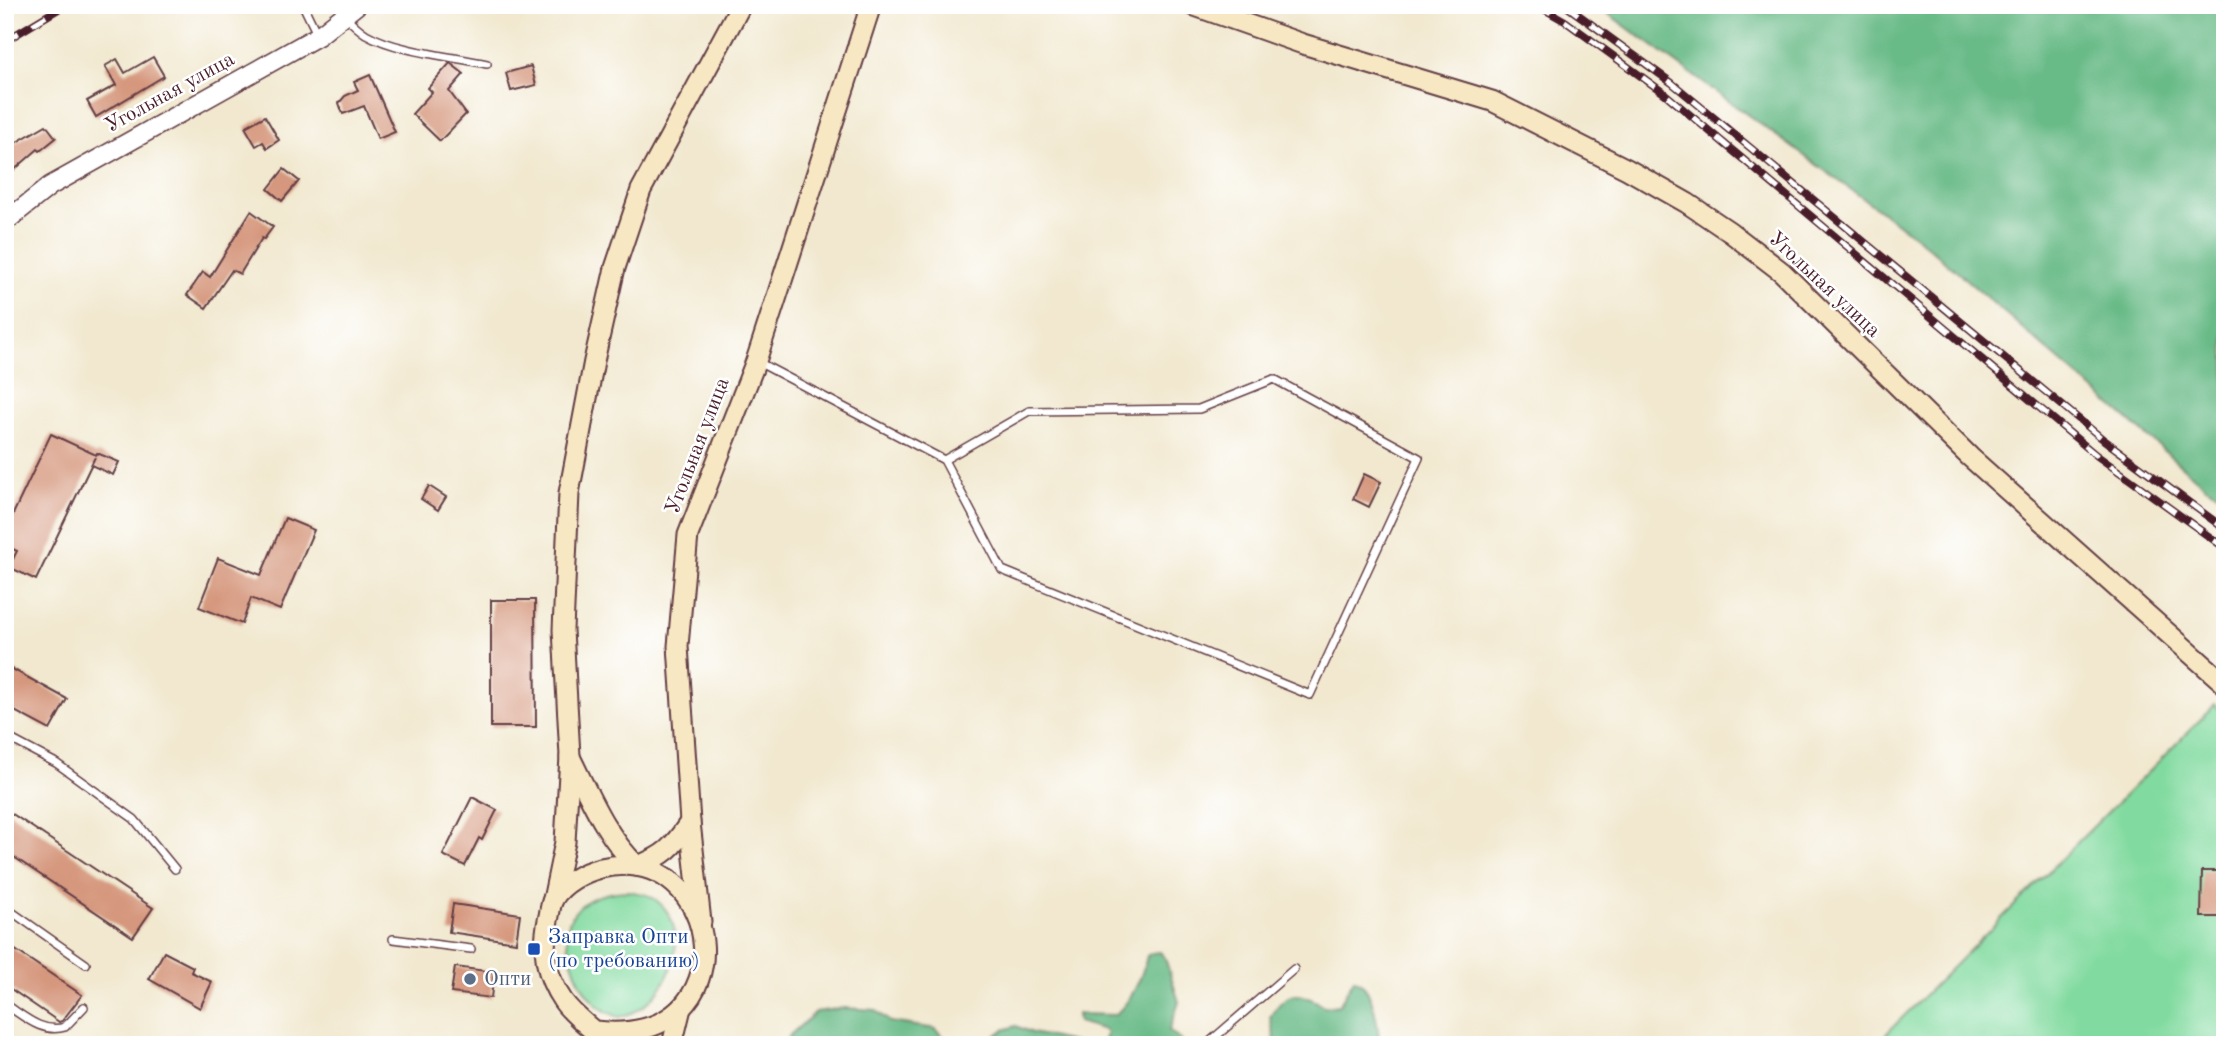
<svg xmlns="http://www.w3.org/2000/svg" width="2230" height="1050" font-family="'Old Standard TT',serif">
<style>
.green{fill:#81da9f;stroke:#667c65;stroke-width:2}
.forest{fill:#68ba86;stroke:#596c58;stroke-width:2}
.building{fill:#d5977d}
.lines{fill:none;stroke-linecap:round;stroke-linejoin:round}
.service-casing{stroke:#633d44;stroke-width:10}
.tertiary-casing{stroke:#633d44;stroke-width:21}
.secondary-casing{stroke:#633d44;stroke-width:23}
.service{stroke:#fff;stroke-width:7}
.tertiary{stroke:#fff;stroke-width:18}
.secondary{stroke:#f7e8c3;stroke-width:19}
.rail-casing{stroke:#4a1f2b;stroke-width:8}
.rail{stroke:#fff;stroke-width:5;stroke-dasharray:16;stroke-linecap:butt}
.transit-dot{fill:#1a4fb4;stroke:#fff;stroke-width:2.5}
.service-dot{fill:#5c6f8a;stroke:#fff;stroke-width:2.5}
.labels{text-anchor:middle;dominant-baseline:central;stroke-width:5;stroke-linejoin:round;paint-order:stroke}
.street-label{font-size:21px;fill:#4a1f2b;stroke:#fff}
.transit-label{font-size:21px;fill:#164399;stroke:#fff;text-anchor:start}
.service-label{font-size:21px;fill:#4e5e75;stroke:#fff;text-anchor:start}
</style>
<rect width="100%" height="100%" fill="#fff"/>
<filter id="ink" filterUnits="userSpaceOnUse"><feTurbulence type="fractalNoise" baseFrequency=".0143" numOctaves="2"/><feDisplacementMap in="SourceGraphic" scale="14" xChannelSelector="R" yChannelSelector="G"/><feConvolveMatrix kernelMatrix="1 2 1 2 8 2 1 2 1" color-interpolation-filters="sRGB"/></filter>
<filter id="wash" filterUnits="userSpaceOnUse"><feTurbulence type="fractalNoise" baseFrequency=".00686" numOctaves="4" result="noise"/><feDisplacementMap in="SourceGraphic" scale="28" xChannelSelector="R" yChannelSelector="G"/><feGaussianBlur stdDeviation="1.57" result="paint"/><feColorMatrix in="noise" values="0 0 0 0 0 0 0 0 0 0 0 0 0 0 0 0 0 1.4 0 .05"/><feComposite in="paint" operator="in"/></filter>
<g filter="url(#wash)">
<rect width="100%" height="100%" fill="#f1e8cf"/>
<g class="green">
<path d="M2215,705L2225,714V1045H1875Z"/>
<path d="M627,891C636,893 646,893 653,898C699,928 668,1009 619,1017C609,1013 599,1009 592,1000C577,984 560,939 571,918C582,898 606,892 627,891Z"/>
</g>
<g class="forest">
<path d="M1596,5H2225V497L2206,487L1918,238Z"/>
<path d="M1160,952L1165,958L1179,1002L1169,1031L1181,1040L1182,1045H1103L1107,1033L1105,1030L1078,1022L1077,1014L1115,1015C1132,1000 1142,977 1147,956L1152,953Z"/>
<path d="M1354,979C1375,988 1377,1024 1380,1045H1276L1270,1017C1287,989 1300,990 1325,1007L1339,1005Z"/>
<path d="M844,1008L875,1010L890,1022L936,1029L949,1045H783L789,1036L816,1012Z"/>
<path d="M1016,1026L1032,1033L1086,1045H980L1004,1030Z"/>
</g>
<g id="blocks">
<g class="building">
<path d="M153,57L164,76L96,117L87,101L116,85L105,66L117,59L125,73Z"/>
<path d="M450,63L464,74L449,91L466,114L440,141L412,114L432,92L428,88Z"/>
<path d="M531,66L536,85L511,91L506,73Z"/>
<path d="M370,75L395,132L378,139L364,106L343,114L339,103L345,96L358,90L354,82Z"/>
<path d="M265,116L279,140L267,148L263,142L256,146L245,127Z"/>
<path d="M46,125L56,138L40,151L38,149L5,178V149Z"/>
<path d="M284,169L299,181L282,201L268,189Z"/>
<path d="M251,211L273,227L264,239L262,238L240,274L232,270L206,308L187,295L203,272L210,277Z"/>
<path d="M51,434L96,455L97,453L119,462L113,475L91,465L95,457L36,580L9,567L17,551L5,545V531Z"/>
<path d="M1364,474L1381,482L1369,507L1353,499Z"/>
<path d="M429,486L446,497L438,510L421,499Z"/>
<path d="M285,518L314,530L280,610L251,598L242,624L199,607L218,558L261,575Z"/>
<path d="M491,600H535L536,727H491Z"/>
<path d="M5,665L67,699L50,730L5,706Z"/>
<path d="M472,797L497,810L482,840L479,838L465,866L443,855Z"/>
<path d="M5,809L153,908L133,937L5,851Z"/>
<path d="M2202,871H2225V917H2201Z"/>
<path d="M453,904L520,914L516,942L449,932Z"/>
<path d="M5,943L82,995L62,1021L59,1022L5,985Z"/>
<path d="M164,952L193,967L191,972L212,982L200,1008L149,979Z"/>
<path d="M455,967L494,972L491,998L451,993Z"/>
</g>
</g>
</g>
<g filter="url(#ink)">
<use href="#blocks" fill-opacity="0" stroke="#633d44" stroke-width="2"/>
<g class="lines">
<defs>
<g id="service">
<path d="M303,5L318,36"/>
<path d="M345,16C351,22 358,29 366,34C398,52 450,56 487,64"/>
<path d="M758,362L944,460L1002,570L1310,695L1419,458L1274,379L1199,409L1029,411L944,460"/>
<path d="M5,736L56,763L134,819L175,869"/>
<path d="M5,907L86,964"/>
<path d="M393,939L471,949"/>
<path d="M5,1004C24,1016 42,1034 65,1027L84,1007"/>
<path d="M1206,1045L1294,969"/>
</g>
<path id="tertiary" d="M5,222L50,186L318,36L357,5"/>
<g id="secondary">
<path d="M1192,5L1303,44L1492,101L1627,169L1687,203L1730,232L1782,272L1970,457L2225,684"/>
<path d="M570,757C590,797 605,835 637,866"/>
<path d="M637,866C665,856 673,847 690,822"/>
<path d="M553,900L565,842L570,756L563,630L569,493L594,361L615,268L641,190L741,5"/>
<path d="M701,922L690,822L678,646L688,535L756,361L871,5"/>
<path d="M595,1031C753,1049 724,839 601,868C584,872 563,883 553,899C550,905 550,914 548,920C542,950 545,975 563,1001C575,1018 594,1029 608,1045"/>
<path d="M672,1045L681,1008"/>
</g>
</defs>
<use href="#service" class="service-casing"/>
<use href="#tertiary" class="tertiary-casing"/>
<use href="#secondary" class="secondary-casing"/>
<use href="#service" class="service"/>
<use href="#tertiary" class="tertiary"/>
<use href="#secondary" class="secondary"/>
<defs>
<g id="rail">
<path d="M1537,5L1565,21L1664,93L2096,455L2225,548"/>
<path d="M1565,5L1672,83L2104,440L2225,529"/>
<path d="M5,41L65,5"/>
</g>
</defs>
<use href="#rail" class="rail-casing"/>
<use href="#rail" class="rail"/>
</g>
</g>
<rect class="transit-dot" x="527" y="942" width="14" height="14" rx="3.5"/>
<circle class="service-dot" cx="470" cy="979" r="7"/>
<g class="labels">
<g class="street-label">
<text transform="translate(170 93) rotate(-29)">Угольная улица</text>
<text transform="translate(1824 285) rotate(43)">Угольная улица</text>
<text transform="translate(698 446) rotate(-69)">Угольная улица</text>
</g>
<g class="transit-label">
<text x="548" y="937">Заправка Опти<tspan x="548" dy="24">(по требованию)</tspan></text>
</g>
<g class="service-label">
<text x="484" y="979">Опти</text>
</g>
</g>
<rect width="2230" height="1050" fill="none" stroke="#fff" stroke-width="28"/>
</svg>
